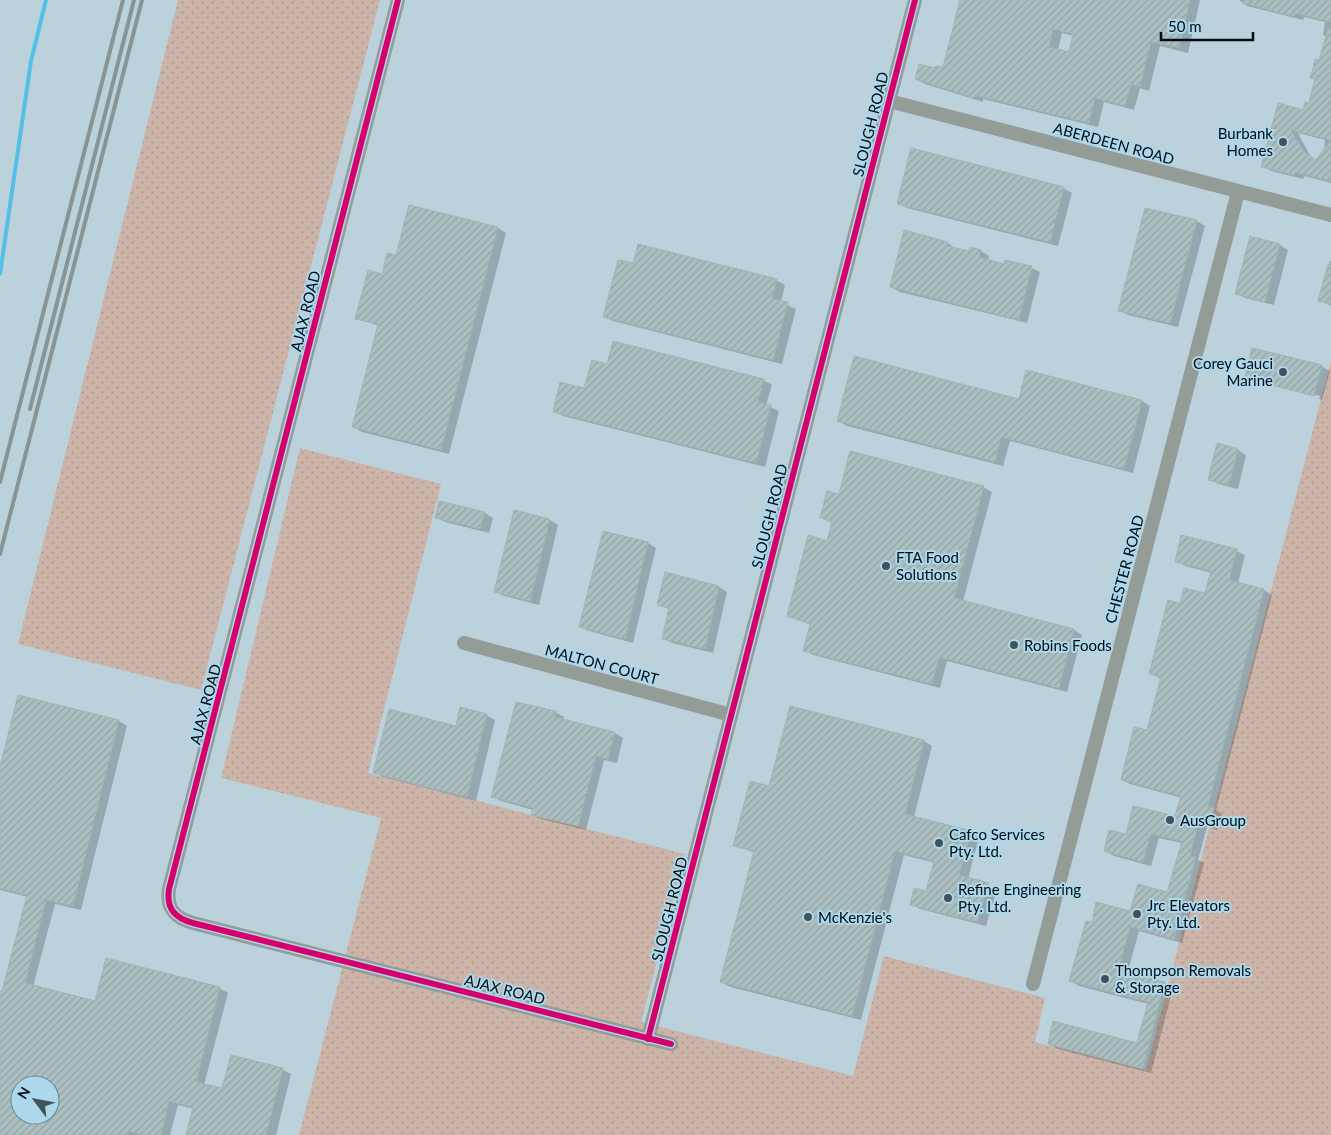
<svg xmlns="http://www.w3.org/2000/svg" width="1331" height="1135" font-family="Lato,sans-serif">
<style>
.grass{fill:url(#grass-dots)}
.shadow{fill:#0003;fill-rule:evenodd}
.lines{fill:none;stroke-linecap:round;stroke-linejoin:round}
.stream{stroke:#54c0e7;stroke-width:4}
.building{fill:url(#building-hatch);stroke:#a1b3b5;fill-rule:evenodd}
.street{stroke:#949c97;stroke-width:14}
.rail{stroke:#889495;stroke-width:4}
.cycleway-casing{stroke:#add7eb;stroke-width:9}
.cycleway{stroke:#d6006c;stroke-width:6}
.poi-dot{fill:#42525a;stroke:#add7eb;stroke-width:2}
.labels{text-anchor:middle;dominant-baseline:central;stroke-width:4;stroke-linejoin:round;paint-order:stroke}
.street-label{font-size:15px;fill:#010d14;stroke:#add7eb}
.poi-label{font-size:15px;fill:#010d14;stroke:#add7eb;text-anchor:start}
</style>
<defs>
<pattern id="grass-dots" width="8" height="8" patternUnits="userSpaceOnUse" patternTransform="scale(1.25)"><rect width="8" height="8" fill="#ccb4a8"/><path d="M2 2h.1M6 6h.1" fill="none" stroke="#ad9a90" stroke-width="1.8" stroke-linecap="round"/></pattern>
<pattern id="building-hatch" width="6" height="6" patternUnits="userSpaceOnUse" patternTransform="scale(1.25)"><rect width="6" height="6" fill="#acbfc0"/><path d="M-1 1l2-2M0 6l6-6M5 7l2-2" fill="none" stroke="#92a3a4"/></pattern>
</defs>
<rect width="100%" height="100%" fill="#bbd2dd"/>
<g class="grass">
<path d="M178,0H380L201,690L18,644Z"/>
<path d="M1331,361V1135H299L381,818L221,778L300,448L441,484L368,773L685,854L641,1022L853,1076L884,956L1045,998L1035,1042L1146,1070Z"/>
</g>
<g class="shadow">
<path d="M962,0H1200L1188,53L1160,46L1149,91L1140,88L1134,110L1104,102L1098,127L983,99V102L925,84L916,79L944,69ZM1062,33L1074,36L1070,53L1058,50Z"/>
<path d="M1239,0H1331V183L1304,176L1303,179L1271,171L1262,166L1310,104L1316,80L1311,78L1320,62L1327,37L1323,35L1325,22L1304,17L1303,20L1247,6ZM1298,133L1325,140L1324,152L1317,161L1311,157Z"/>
<path d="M1063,188L1072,193L1058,246L907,208L898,203Z"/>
<path d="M410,206L498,228L506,233L449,454L362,432L353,427L379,326L357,318L397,256Z"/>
<path d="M1146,209L1197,221L1205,226L1178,327L1128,315L1120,310Z"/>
<path d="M905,232L948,243L956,249L970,252V249L981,251L989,256L988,261L1005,265L1006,261L1032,268L1040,272L1027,323L900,292L891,287Z"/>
<path d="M1251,238L1280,245L1288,250L1274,305L1245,298L1236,293Z"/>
<path d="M1330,260L1331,261V306L1320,300Z"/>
<path d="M634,265L776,280L785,285L781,302L796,309L782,364L613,321L605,316Z"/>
<path d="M608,365L763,380L772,385L766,405L779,411L765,467L563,416L554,411L585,390Z"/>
<path d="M1321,366L1330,371L1322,400L1255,382L1246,378ZM1254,379L1320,396L1319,399L1254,382Z"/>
<path d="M1027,371L1142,401L1150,406L1133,473L1010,441L1003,466L847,426L838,421L1020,400Z"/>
<path d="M1218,445L1238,450L1246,455L1238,489L1218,484L1210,479Z"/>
<path d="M983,487L992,492L963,601L1074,630L1082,635L1067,692L947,661L940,688L813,655L804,650L811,625L789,615L828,542L833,523L821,518L840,495Z"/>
<path d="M440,502L485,513L493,518L489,533L445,522L436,517Z"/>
<path d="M515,511L550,520L558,525L539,605L504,596L495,591Z"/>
<path d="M648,543L656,548L633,643L589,631L580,627Z"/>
<path d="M1236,551L1245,555L1238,583L1264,590L1272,595L1216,810L1222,814L1217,830L1207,827L1198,860L1204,863L1182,943L1139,931L1127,975L1164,983L1173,988L1151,1073L1058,1049L1049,1044H1138L1148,1004L1079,986L1071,981L1093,924L1131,913L1168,894L1182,843L1159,838L1151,866L1114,856L1105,851L1127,835L1176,818L1182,798L1130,784L1122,780L1148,731L1161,679L1150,673L1180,604L1206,595L1212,573L1185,566L1177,561Z"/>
<path d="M666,573L719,587L727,592L713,653L672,643L664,638L670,610L659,604Z"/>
<path d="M791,707L924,741L932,746L914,817L970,832L979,837L968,879L997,889L986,926L920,909L912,904L927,893L935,863L904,855L861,1020L730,987L721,982L755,853L735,845L770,787Z"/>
<path d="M555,712L564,717L563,720L615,733L623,738L617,763L604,760L586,830L541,819L532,814L533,810L501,801L492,796Z"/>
<path d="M486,715L495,720L476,801L383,777L374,772L457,728Z"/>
<path d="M119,721L127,726L81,910L55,904L33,987L96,1003L219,988L228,993L204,1085L223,1090L232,1057L283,1070L291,1074L276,1135H187L194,1109L178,1105L170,1135H0V992L3,993L28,897L0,890V772ZM20,1085H50V1115H20Z"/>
</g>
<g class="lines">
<path class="stream" d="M0,274L31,61L46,0"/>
</g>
<g class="building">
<path d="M960,0H1190L1179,48L1151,42L1140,87L1131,84L1125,106L1095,98L1089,123L974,95V98L915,79L919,64L935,68L936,66L943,67ZM1053,29L1073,34L1069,52L1049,47Z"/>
<path d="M1244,0H1331V22L1295,13V16L1283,14L1244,3Z"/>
<path d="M1328,29H1331V140L1291,130L1303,151L1316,160L1331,140V181L1295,172L1294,175L1261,167L1278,103L1303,110L1305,102L1309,103L1315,79L1310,78L1313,68L1315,59L1319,60Z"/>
<path d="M911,148L1064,187L1050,242L897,204Z"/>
<path d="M409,205L498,227L441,450L352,427L378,324L355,319L368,270L382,274L387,253L396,255Z"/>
<path d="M1145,208L1197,220L1170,323L1118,311Z"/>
<path d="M904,230L948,242L947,246L969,251L970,247L981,250L979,257L1004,264L1005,260L1032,266L1019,320L890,287Z"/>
<path d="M1250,236L1280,244L1265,302L1235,294Z"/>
<path d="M638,244L777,279L772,299L788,302L773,360L603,317L618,260L633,263Z"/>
<path d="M1328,265H1331V304L1318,301Z"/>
<path d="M613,341L764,379L758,402L771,405L756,463L553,412L560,382L584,388L592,360L607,364Z"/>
<path d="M1252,348L1322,365L1314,396L1245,378Z"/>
<path d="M854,356L1019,399L1026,370L1142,400L1124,469L1001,437L995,462L837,421Z"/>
<path d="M1217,443L1238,449L1229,485L1208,480Z"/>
<path d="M850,451L984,486L954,598L1074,629L1059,688L939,657L932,684L803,651L810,624L787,616L808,535L827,541L832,521L820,518L827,491L839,494Z"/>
<path d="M439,501L485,512L480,529L435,518Z"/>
<path d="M514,510L550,519L530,601L494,592Z"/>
<path d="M603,531L648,542L625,639L579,627Z"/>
<path d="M1181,535L1237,549L1229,580L1264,589L1208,806L1214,808L1209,826L1198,823L1190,856L1196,857L1174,939L1130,927L1118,971L1165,982L1143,1069L1048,1044L1053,1021L1137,1043L1148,1002L1069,981L1086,921L1092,922L1096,902L1130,911L1138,884L1167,892L1182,841L1151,834L1143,862L1104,851L1109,830L1126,834L1133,806L1175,816L1181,796L1121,780L1134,727L1147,730L1161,677L1149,674L1168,600L1180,603L1184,588L1205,593L1211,571L1175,562Z"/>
<path d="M665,572L719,586L705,649L662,639L669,608L657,605Z"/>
<path d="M18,695L119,720L73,906L46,900L25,983L95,1001L106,958L220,987L196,1082L222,1088L231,1055L283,1068L266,1135H186L193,1107L169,1101L161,1135H144L128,1131L127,1135H0V991H2L27,895L0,888V767ZM20,1085H50V1115H20Z"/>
<path d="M516,702L556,711L554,717L615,732L608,759L596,756L578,826L531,815L533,808L491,797Z"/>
<path d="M790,706L924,740L905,814L971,831L959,875L989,883L977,922L910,905L914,888L926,891L934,861L895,851L852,1016L720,982L754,851L733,846L750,781L769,786Z"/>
<path d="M460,707L487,714L467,797L373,773L389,709L456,726Z"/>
</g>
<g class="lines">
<g class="street">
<path d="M398,0L169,889C166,909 175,918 193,923L671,1044"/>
<path d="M889,101L1331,215"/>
<path d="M464,643L731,715"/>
<path d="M1033,984L1238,192"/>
<path d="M648,1039L915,0"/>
</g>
<g class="rail">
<path d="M30,409L134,0"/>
<path d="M0,482L123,0"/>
<path d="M0,554L142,0"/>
</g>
<defs>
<g id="cycleway">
<path d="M398,0L169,889C166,909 175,918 193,923L671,1044"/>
<path d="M648,1039L915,0"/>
</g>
</defs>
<use href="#cycleway" class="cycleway-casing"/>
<use href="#cycleway" class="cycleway"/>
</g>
<g class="poi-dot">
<circle cx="1283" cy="142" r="5"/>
<circle cx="1283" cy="372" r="5"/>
<circle cx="886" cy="566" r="5"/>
<circle cx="1014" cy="645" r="5"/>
<circle cx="1170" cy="820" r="5"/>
<circle cx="939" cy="843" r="5"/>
<circle cx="948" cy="898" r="5"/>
<circle cx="1137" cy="914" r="5"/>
<circle cx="808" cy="917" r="5"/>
<circle cx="1105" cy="979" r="5"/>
</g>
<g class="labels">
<g class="street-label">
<text transform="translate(870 124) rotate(-76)">SLOUGH ROAD</text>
<text transform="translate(1114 143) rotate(15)">ABERDEEN ROAD</text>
<text transform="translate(305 311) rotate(-76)">AJAX ROAD</text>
<text transform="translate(769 516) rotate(-76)">SLOUGH ROAD</text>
<text transform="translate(1124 569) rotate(-75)">CHESTER ROAD</text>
<text transform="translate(602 664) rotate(15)">MALTON COURT</text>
<text transform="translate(205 704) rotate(-75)">AJAX ROAD</text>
<text transform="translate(669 909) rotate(-76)">SLOUGH ROAD</text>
<text transform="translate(505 989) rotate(14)">AJAX ROAD</text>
</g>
<g class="poi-label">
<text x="1273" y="133" text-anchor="end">Burbank<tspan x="1273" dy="17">Homes</tspan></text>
<text x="1273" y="363" text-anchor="end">Corey Gauci<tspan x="1273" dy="17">Marine</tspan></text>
<text x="896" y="557">FTA Food<tspan x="896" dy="17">Solutions</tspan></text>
<text x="1024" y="645">Robins Foods</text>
<text x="1180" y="820">AusGroup</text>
<text x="949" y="834">Cafco Services<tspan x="949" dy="17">Pty. Ltd.</tspan></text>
<text x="958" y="889">Refine Engineering<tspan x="958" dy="17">Pty. Ltd.</tspan></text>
<text x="1147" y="905">Jrc Elevators<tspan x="1147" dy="17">Pty. Ltd.</tspan></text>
<text x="818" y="917">McKenzie's</text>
<text x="1115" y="970">Thompson Removals<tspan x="1115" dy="17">&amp; Storage</tspan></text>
</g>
</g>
<g transform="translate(35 1100) rotate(302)"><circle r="24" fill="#add7eb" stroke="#688695"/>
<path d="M0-4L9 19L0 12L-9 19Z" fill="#42525a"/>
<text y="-8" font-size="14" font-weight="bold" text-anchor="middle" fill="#010d14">N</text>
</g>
<path d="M1161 32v8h92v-8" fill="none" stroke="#010d14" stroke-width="2.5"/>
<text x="1168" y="32" font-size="15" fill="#010d14" stroke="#add7eb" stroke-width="4" paint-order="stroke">50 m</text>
</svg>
